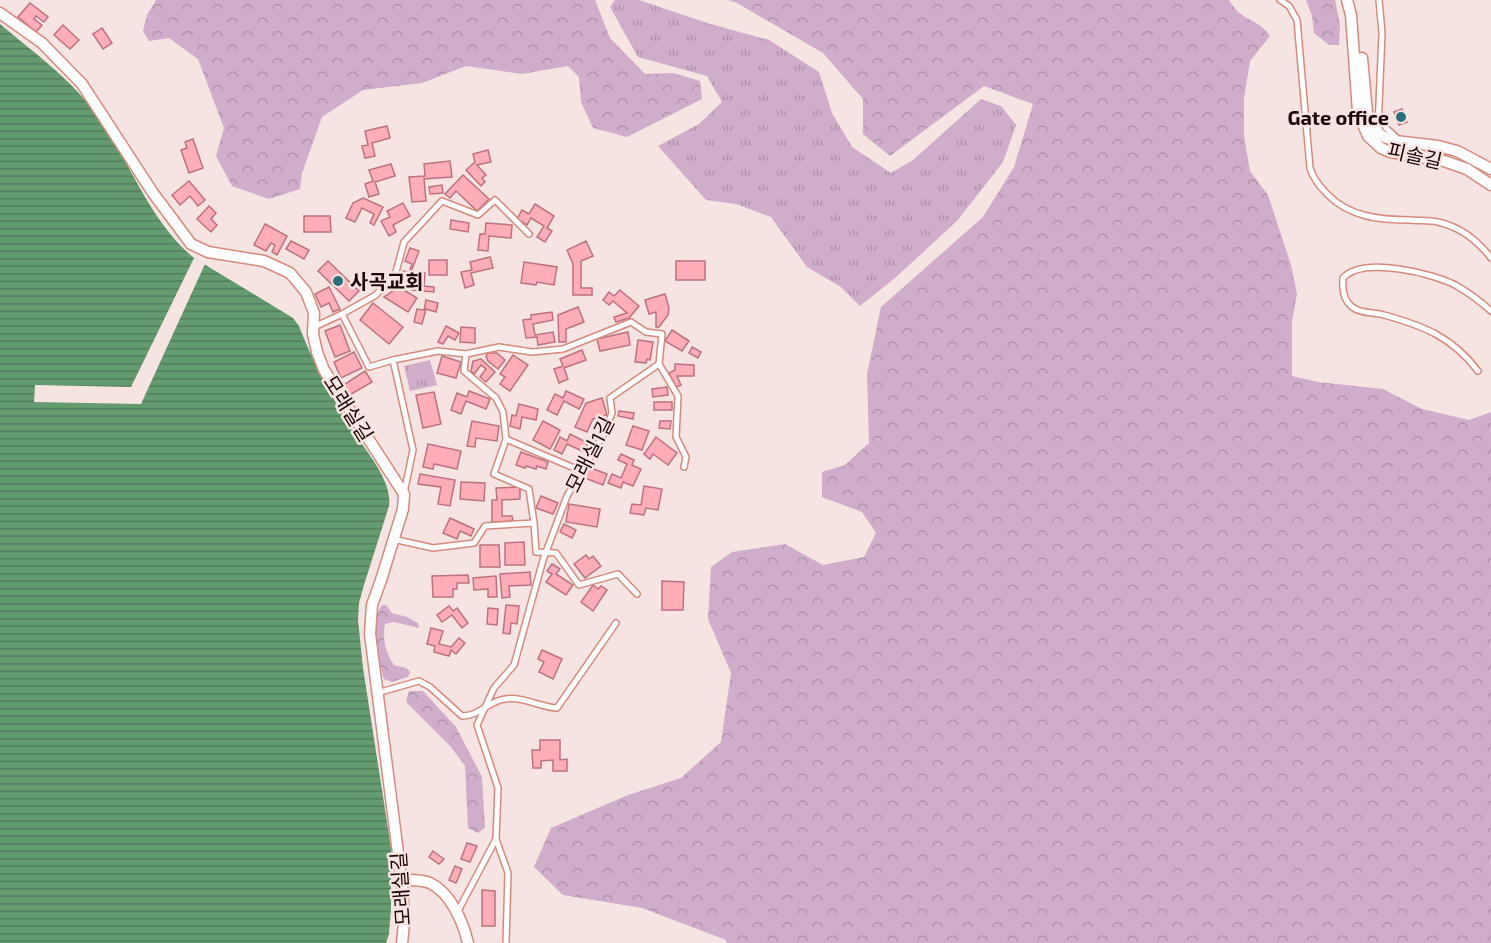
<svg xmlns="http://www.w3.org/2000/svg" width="1491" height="943" font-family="'Exo 2','Noto Sans KR',sans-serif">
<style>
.grass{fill:url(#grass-tufts)}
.forest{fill:url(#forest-crowns)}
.water{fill:url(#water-rules)}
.pier{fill:#f5e4e1}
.building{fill:#ffaeb9;stroke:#bd727e;stroke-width:1.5}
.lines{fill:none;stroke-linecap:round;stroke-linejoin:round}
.lane-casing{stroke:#d68a7d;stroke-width:8}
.street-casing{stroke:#d68a7d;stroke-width:13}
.lane{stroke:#fff;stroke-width:5}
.street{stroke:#fff;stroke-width:10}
.poi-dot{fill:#29707c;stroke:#f5e4e1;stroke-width:2}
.labels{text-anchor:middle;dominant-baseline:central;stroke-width:5;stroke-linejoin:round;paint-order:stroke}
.poi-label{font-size:20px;font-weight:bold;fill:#200604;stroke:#f5e4e1;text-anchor:end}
.street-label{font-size:20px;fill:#200604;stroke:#f5e4e1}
</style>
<defs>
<pattern id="grass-tufts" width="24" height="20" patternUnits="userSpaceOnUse" patternTransform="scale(1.5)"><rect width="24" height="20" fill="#cfadcb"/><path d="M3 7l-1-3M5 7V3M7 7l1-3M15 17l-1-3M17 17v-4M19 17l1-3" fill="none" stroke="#b193ad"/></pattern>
<pattern id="forest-crowns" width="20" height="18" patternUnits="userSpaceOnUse" patternTransform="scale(1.5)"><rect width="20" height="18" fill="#cfadcb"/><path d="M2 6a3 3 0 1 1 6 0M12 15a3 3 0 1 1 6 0" fill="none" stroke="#b193ad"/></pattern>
<pattern id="water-rules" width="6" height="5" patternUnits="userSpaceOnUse" patternTransform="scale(1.5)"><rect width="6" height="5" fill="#649c70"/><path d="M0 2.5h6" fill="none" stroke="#527d5a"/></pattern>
</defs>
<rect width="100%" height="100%" fill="#f5e4e1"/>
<g class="grass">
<path d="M615,0H639L707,23L769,40L819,72L832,113L852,147L891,173L913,160L981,99L1001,106L1016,125L1003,162L957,221L895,278L860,306L841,287L807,267L771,217L736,204L706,200L658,146L699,124L722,102L707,76L638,57L610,7Z"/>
<path d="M430,360L437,385L410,391L404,366Z"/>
</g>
<g class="forest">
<path d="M156,0H595L610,38L645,74L673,73L700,81L702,99L627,137L593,128L581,102L579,77L568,66L522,74L466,66L422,83L363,90L322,117L302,173L300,189L269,199L232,186L216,156L224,128L198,59L169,38L149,41L143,31L147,15Z"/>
<path d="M728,0H1229C1241,22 1257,17 1270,36L1250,61L1244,98V136L1250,171L1268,195L1291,265L1297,294L1292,321V376L1318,382L1383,389L1422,409L1469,420L1491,412V943H727L726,940L642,908L563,895L534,867L551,828L628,795L681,778L721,742L731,673L708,619L711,567L732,552L785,544L823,565L864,557L876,533L862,512L822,497V472L845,465L869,443L867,374L881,307L983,217L1014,167L1033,104L984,86L890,156L863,134V99L823,53L737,3Z"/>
<path d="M1306,0H1335L1340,25L1339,45H1329L1314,33L1312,16Z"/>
<path d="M382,605H386L392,613L407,617L418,623L419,628L394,622L385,624C382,638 386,654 394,665L406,668L410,672L408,677L392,682L384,679C377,655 367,628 382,605Z"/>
<path d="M409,691H423L456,727L482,777L485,828L478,833L468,828L465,766L451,747L406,702Z"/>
</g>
<path class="water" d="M0,24C33,52 71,79 97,115C130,161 149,221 194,258L293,318L299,326C312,360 330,394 349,425C362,447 393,479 389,506L364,585L359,603L358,620L363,668L391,848V908L389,934L386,943H0Z"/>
<path class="pier" d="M194,258L205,264L141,404L34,402L35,385L131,387Z"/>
<g class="building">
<path d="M30,3L48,17L44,22L36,16L34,19L42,25L36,32L18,17Z"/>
<path d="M63,25L79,40L70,49L54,35Z"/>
<path d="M102,28L112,43L103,49L93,34Z"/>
<path d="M1402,109L1407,122L1399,125L1394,112Z"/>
<path d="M387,126L390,138L372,143L375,156L365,158L362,146L368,145L365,131Z"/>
<path d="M193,139L203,168L189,173L181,150L187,148L185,142Z"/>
<path d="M488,150L491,162L477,165L486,175L482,178L485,182L481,186L466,170L475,162L473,154Z"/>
<path d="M450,161L452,177L424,179L426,201L412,202L409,177L425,176L424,164Z"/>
<path d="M391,164L395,176L375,182L379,194L369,197L365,184L373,181L369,170Z"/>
<path d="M463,175L489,199L477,211L456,191L450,198L445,194Z"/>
<path d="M189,181L205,200L198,206L190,196L180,205L172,195Z"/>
<path d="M442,185L443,193L430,194L429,187Z"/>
<path d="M363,198L383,207L374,225L370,223L374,214L362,208L355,222L346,218L353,203Z"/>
<path d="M403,203L410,216L393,225L396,232L389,236L381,221L390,217L387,211Z"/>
<path d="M535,204L554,216L547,228L552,231L545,242L537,237L544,226L531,218L527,225L517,219L522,210L529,214Z"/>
<path d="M209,206L216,213L211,219L217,225L211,232L197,219Z"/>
<path d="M304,216H330L331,232H304Z"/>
<path d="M451,220L469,223L468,232L450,229Z"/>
<path d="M486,223L512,225L511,238L489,236L488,251L478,250L480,234H485Z"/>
<path d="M265,224L287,236L277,255L272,252L275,245L271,243L266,251L254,245Z"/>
<path d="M291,241L309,250L304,259L286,249Z"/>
<path d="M586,241L593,256L581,261V288H592V295H573V264L567,250Z"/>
<path d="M410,248L419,251L406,285L398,282L403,271L409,273L412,264L405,261Z"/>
<path d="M490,257L493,268L471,273L474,285L465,288L461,272L472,270L470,262Z"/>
<rect x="429" y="260" width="18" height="15"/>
<path d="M328,261L359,291L349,301L318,271Z"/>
<rect x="676" y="261" width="29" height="19"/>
<path d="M524,262L557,267L554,285L537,282L536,285L521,283Z"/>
<path d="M414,272L425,273L424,286L434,287V292L412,290Z"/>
<path d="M329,287L340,309L333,312L329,303L321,307L315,294Z"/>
<path d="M399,287L417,298L408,312L384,297Z"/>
<path d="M620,290L639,306L629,318L616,322L614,317L627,313L613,301L609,305L603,300L609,292L614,296Z"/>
<path d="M665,294L669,308L668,315L659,327H656V312L649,314L645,300Z"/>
<path d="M426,300L438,303L436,312L426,309L422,324L414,322L417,309L424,310Z"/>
<path d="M373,303L403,327L389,344L360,320Z"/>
<path d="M578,307L584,322L566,329V342H559L558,315Z"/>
<path d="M552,312L553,320L533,324L535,335L553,332L555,342L538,345L537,337L526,338L523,320L531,319V315Z"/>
<path d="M340,325L350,351L335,357L325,331Z"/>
<path d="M446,326L459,333L455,340L448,336L443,344L438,342Z"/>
<path d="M461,327L475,328V343L460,342Z"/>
<path d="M672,330L689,341L682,351L665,341Z"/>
<path d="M628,332L630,345L600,351L597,339Z"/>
<path d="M638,340L653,342L650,360L647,359L646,363L635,362Z"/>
<path d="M692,347L701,352L698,358L689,353Z"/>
<path d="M582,350L586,360L564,368L568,379L559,383L554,369L563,366L560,359Z"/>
<path d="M354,352L362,368L341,378L334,362Z"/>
<path d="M488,353H497L505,360L498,369L488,361L486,356Z"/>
<path d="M513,355L528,365L510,391L500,384L505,377L500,374Z"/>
<path d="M442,356L461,362L456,378L437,373Z"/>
<path d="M481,359L495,372L486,382L480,377L486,369L481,365L474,374L471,371L473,361Z"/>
<path d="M675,364L694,365V376H677L681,385L676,387L669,373L675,370Z"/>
<path d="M365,371L372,382L348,396L342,386Z"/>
<path d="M667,387L668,395L653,397L652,389Z"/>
<path d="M469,391L490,399L486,409L466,401L461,414L451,410L457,393L467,397Z"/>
<path d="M566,391L584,399L579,409L564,401L557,415L547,410L555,394L563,398Z"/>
<path d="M434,392L441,424L423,428L416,395Z"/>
<path d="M602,398L607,415L593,419L587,432L575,427L586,403Z"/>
<rect x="654" y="402" width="18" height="8"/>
<path d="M519,404L538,409L536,420L522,417L520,429L510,426L512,415L516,416Z"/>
<path d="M619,411L634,413L633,419L618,416Z"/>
<path d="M472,421L499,426L497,441L476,438L475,447L467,446Z"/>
<path d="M543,421L560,430L550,449L533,440Z"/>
<path d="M660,421H671L670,429L659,428Z"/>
<path d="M633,426L649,431L642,450L626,445Z"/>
<path d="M570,434L588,443L584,452L567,444L562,454L554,450L560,437L567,441Z"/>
<path d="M656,437L677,453L668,465L653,454L650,459L644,454Z"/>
<path d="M428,444L461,451L457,469L434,464L433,469L423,467Z"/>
<path d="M521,452L548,462L546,469L537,466L536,469L526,466L525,468L516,465Z"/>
<path d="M621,454L634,460L632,465L641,469L633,486L623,482L621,488L608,483L612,474L621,478L627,464L618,460Z"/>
<path d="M588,467L607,474L603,485L585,478Z"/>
<path d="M420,474L455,480L450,506L438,504L441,487L418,484Z"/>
<path d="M461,482L485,483L484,501L460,499Z"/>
<path d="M644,486L662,489L658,510L646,508L644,515L630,513L632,504L641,505Z"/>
<path d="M520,487V499L502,500V516H512L513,521L492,522V500H497L496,488Z"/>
<path d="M541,496L558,503L553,514L536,508Z"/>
<path d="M569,504L600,509L597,527L566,522Z"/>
<path d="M450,518L474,529L471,536L460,531L457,539L443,533Z"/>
<path d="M564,524L576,530L572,538L560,532Z"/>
<path d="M524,542L525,565H505V543Z"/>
<path d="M480,545H499L500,567H480Z"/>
<path d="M586,555L589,559L593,556L601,566L585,578L574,564Z"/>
<path d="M552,564L560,569L556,574L573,585L566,595L546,582L552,574L547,571Z"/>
<path d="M530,572L531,585L509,586L510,597L502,598L500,574Z"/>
<path d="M468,575L469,583H457V589H453V597H433L432,576Z"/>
<path d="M496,576L497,597H488V589L474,590L473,578Z"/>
<path d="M662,581L684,582L683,610H662Z"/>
<path d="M593,585L598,589L601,586L607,590L593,611L581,602Z"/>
<path d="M506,605L519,606L517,624L511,623L510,634L503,633Z"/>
<path d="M449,606L453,611L457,608L468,623L462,628L452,615L442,622L437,615Z"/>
<path d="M488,608L498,609L497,625L487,624Z"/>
<path d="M431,628L443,631L439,644L451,647L459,638L465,643L456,654L451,650L449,656L434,652L435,646L427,644Z"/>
<path d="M542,650L562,659L553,679L539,672L544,662L538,659Z"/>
<path d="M540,740H560V760L567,759V771H553V760L541,761V768H533L532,750H540Z"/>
<path d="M467,843L477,846L470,862L461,859Z"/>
<path d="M433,851L444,859L439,864L429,857Z"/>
<path d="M455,866L462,869L456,883L449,880Z"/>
<path d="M482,890L495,891V926H482Z"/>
</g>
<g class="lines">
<defs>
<g id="lane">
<path d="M1280,0L1289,6L1297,20L1310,168C1313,179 1320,187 1328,195C1350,217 1380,220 1410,220C1419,221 1429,220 1438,222C1460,227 1478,241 1491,258"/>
<path d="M1380,117L1386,128L1396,137"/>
<path d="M1378,128L1382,33L1379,0"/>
<path d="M342,314L369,367L393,360"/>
<path d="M314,327L342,314L376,295L396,272L404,242L442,201L478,215L495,200L529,234"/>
<path d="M466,354L464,371L496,398L503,412L506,439L494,474L529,489L534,523"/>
<path d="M659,364L678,396L676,437L686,457L684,467"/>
<path d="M1478,371C1452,337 1424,326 1384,315C1374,312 1361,314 1352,307C1343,300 1342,289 1343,278C1363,256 1433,273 1457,286C1469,293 1481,302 1491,311"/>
<path d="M506,439L581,471"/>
<path d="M404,493L413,450L393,360L438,351L466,354L499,347L532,352L563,349L631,322L646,332L662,334L659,364L610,398L612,413L605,432L567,496L543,560L514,665L494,688L477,725L498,788L496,839L458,911"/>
<path d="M393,539L433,548L474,543L485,526L534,523L536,552L556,553L579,585L618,574L637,594"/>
<path d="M377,693L419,681L430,687L462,716C480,716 488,701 505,699C522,696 540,707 557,708L616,623"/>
<path d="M496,839L508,873L506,943"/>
</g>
<g id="street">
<path d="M1347,0L1351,15L1358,112L1368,136L1381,148L1390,152L1444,161L1467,169L1491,185"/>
<path d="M0,13L42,43L82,84L153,193L191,244L208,252L264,261L290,273L306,292L314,313L313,334L317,352L324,370L404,494L403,509L381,580L372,605L370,634L402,884L404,923L402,943"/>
<path d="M1362,58L1367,113L1376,130L1382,136L1395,141L1438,146L1457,151L1491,169"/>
<path d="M402,880C411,880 421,879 430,883C451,893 463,922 468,943"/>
</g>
</defs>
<use href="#lane" class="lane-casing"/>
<use href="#street" class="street-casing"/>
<use href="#lane" class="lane"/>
<use href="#street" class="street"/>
</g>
<g class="poi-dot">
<circle cx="1401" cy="117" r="6"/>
<circle cx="338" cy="281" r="6"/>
</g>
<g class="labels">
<g class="poi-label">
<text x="1389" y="117">Gate office</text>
<text x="350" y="281" text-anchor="start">사곡교회</text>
</g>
<g class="street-label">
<text transform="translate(1415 155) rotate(13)">피솔길</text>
<text transform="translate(349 408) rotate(58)">모래실길</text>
<text transform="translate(589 454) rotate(-63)">모래실1길</text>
<text transform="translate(400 889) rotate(-94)">모래실길</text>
</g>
</g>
</svg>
